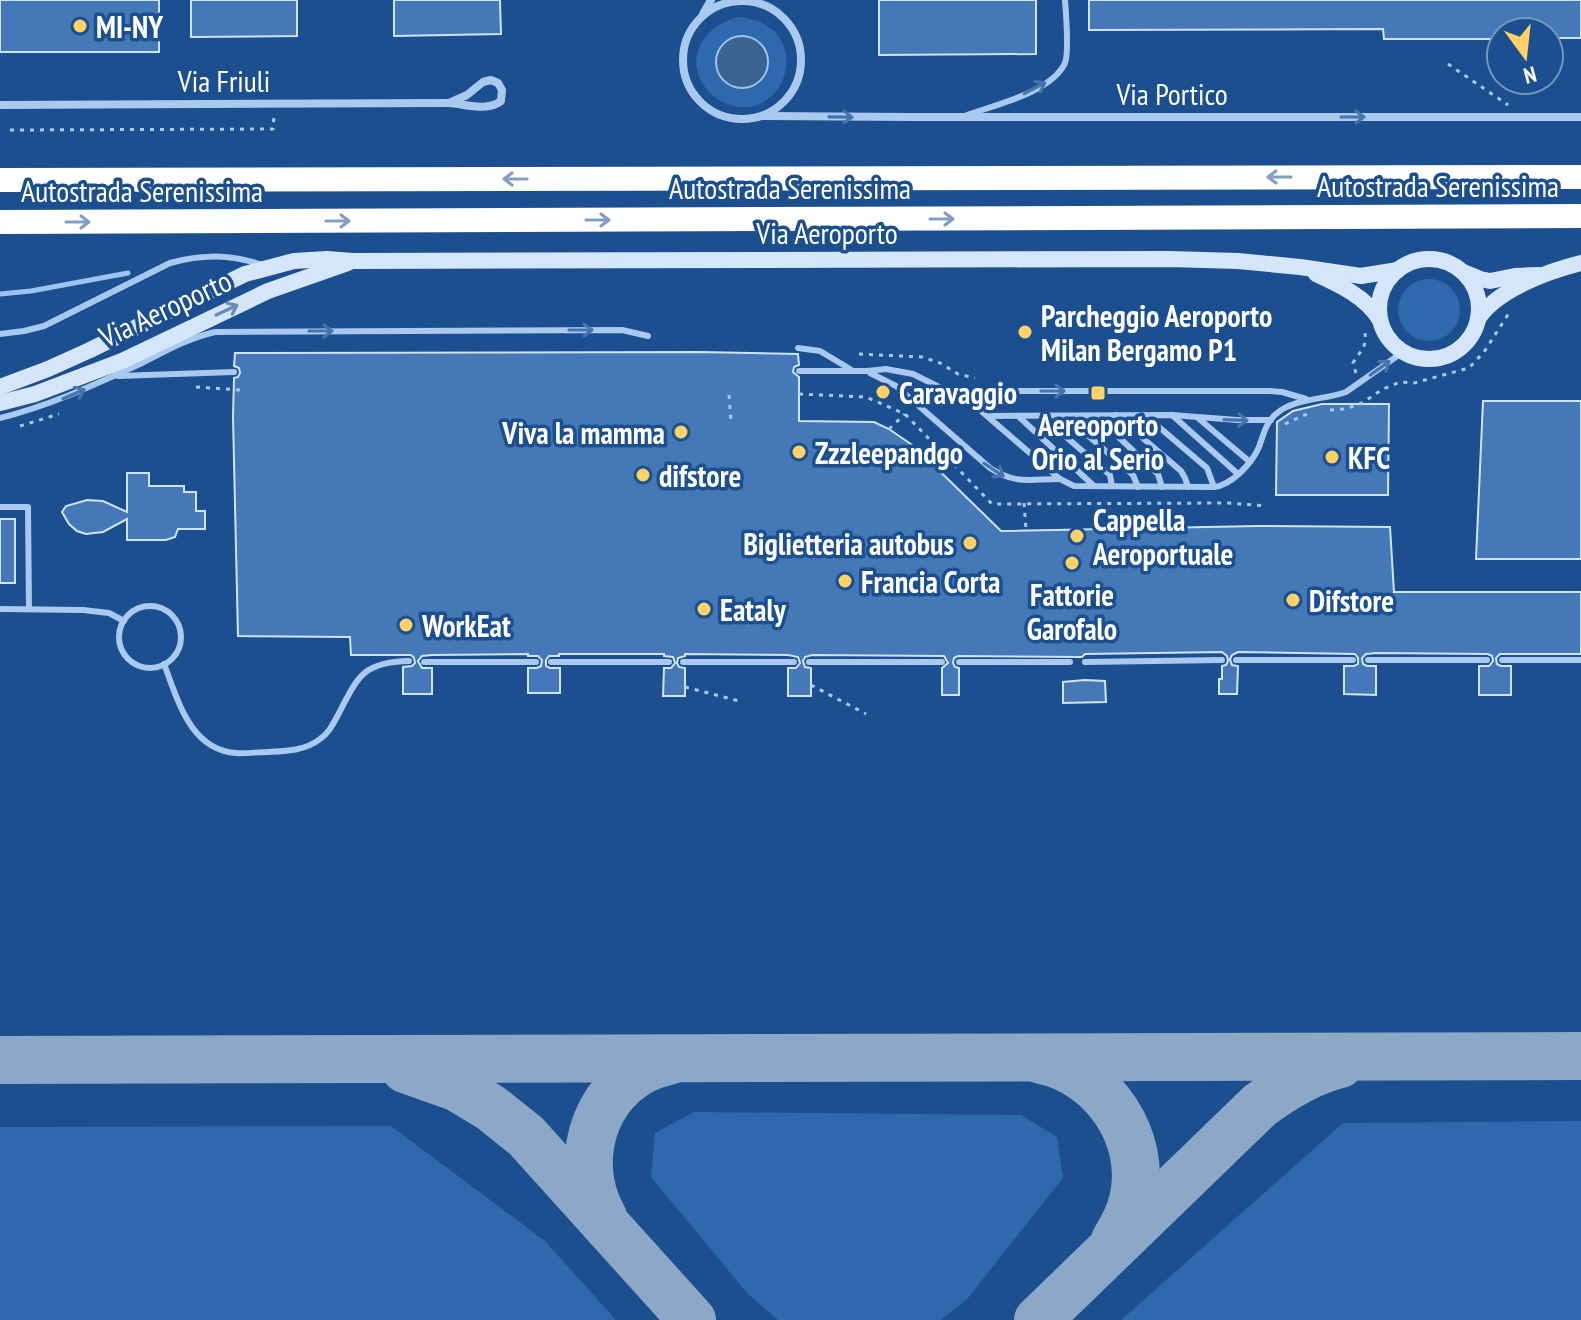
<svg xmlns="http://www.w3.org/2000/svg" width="1581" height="1320" font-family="'PT Sans Narrow',sans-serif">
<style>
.green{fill:#2e69ad;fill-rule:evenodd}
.water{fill:#3c6290;stroke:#9cc4f0;stroke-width:2}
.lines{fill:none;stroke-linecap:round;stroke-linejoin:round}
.stream{stroke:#9cc4f0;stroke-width:5}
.taxiway{stroke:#8da7c7;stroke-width:48}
.building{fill:#4478b7;stroke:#cfe3fa;stroke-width:2}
.path{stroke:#a9c9ee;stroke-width:3;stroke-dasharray:4 6;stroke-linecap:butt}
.service{stroke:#a9c9ee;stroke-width:6}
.minor{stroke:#a9c9ee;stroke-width:8}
.secondary{stroke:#d6e6fa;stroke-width:16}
.motorway{stroke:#fff;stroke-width:24}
.oneway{stroke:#4674ac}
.oneway2{stroke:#829ec1}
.oneway3{stroke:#668bba}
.poi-dot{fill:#ffd166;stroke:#1b4f8f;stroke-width:3}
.labels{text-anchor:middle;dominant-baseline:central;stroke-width:7;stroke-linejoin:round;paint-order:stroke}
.poi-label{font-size:30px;font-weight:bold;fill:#fff;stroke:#1b4f8f;text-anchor:start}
.street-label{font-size:30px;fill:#fff;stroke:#1b4f8f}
</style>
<rect width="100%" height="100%" fill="#1b4f8f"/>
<g class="green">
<path d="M739,17C814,24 791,119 733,106C723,103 714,98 707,90C682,58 704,25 739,17ZM757,40C787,69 746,109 719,75Z"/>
<circle cx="1429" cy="310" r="31"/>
<path d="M694,1112L1021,1115L1057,1137L1063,1178L968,1298L941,1320H778L747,1293L651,1177L655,1133Z"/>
<path d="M1581,1121V1320H1121L1343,1123Z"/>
<path d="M391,1126L545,1241L616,1320H0V1127Z"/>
</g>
<circle class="water" cx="742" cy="62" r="26"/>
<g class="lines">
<path class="stream" d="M0,294L31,291L128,273"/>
<g class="taxiway">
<path d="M0,1060L1581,1056"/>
<path d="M1041,1060C1103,1072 1148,1138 1133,1200C1130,1215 1123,1227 1115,1240"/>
<path d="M405,1069L456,1087L491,1108L526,1136L692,1320"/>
<path d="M603,1217C569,1157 598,1075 669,1061"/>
<path d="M1038,1320L1260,1105C1285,1087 1309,1072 1340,1064"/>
</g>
</g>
<g class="building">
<rect x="0" y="0" width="159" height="52"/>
<path d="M191,0H297V36L191,37Z"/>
<path d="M394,0H500L501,34L394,36Z"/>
<path d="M879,0H1036V54L879,55Z"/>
<path d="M1089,0H1581V38H1549V32H1501V39H1384L1383,29L1089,30Z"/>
<path d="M699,352L798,354L799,365L794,367L793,372L799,377V421L874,422L889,429L915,447L1001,531L1258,526L1390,527L1394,592H1581V654H1500L1496,658L1497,664L1501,666H1511V695H1479V666H1489L1493,661L1492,656L1488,654L1376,653L1366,654L1362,658L1363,664L1367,666H1376V695L1344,694V666H1354L1358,664V658L1355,654L1238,652L1232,655L1230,659L1232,665L1238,666L1237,694H1219V679H1222V666L1226,665L1228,661L1227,656L1222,652L1085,654L1082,657L958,656L954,658L953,663L955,667L959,668V695H942V668L948,663L944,656L812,655L805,657L803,661L805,667L811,668V696H788V668H796L800,663L798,657L788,655L685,654V656L678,658L677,663L679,667L685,668V696H663L664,668H671L675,663L673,657L664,656V654H559V656H549L546,660V666L550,668H560V693H528V668H537L541,666L542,660L538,656H528V654L432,655L422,656L418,661L422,668H432V694H403V667L412,666L415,663L414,658L411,655H351L350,637L238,636L233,417L234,378L238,377L240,373L239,368L234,366L235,353Z"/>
<path d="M1483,401H1581V559H1476Z"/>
<path d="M1322,404H1389L1388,495H1276L1277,422L1293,411Z"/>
<path d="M127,473H149V486H184V492H196V511H205V529H178L175,537L166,540H127V519L103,532L86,534L77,531L69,524L62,512L66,506L87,500L103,501L127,512Z"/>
<rect x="0" y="519" width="15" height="64"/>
<path d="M1085,680L1105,681L1106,702L1063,703V682Z"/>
</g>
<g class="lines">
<g class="path">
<path d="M1448,64L1508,105"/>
<path d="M10,130L273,129L274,116"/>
<path d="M859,354L922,357L940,363L958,374L975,378"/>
<path d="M1356,373L1353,363C1362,347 1366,352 1365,330"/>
<path d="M196,387L240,390"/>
<path d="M799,394L866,397L905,414L992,504L1228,503L1266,506"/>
<path d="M729,395L731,421"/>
<path d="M1330,410L1345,409L1362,403L1383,389L1400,382L1414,383L1469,368L1484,352L1509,313"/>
<path d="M1285,424L1307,414"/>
<path d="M20,426L59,414"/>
<path d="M889,429L905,414"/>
<path d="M942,473L953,463"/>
<path d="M1024,503L1026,530"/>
<path d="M811,685L866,714"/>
<path d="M685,687L739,701"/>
</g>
<g class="service">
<path d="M967,115C995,105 1052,92 1065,63C1069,53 1066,13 1065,0"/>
<path d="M0,334L24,331L44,326L170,263C203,254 230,254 263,265"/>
<path d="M798,348L820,351L850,369"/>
<path d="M799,371H867L886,369L913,374L947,391L980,410L1060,479L1074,486L1214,487C1232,485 1252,463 1259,447C1263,436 1266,422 1276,414C1293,398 1325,400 1346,392L1403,352"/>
<path d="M870,373L896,386L990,468C1016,485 1031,479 1060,479"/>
<path d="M118,376L234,372"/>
<path d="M951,391H1269L1282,392L1306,399"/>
<path d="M1116,415L1181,471L1185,478L1188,487"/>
<path d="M1172,415L1238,474"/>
<path d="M988,416L1172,415L1237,420H1271"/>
<path d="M1018,416L1094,486"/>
<path d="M1042,416L1110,475L1112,486"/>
<path d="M1096,416L1158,474L1162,487"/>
<path d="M1146,416L1207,468L1214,487"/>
<path d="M1067,417L1133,475L1138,487"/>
<path d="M0,418C49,406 94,385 140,364C164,352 188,338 215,332L622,330L648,336"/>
<path d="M1198,418L1250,462"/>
<path d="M0,507H28L29,609"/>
<circle cx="150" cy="637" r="31"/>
<path d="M0,609L83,610L109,613L124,621"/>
<path d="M1236,660H1353"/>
<path d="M1368,660H1487"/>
<path d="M1502,660H1581"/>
<path d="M424,662H536"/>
<path d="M551,662H669"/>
<path d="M683,662H794"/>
<path d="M809,662H942"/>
<path d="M959,662H1070"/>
<path d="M1085,662L1222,660"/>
<path d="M164,664C178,700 190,750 236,753C246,754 257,752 267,752C285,751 305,751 320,739C329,733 333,724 338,715C358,676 363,662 409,661"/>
</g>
<g class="minor">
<circle cx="742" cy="60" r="59"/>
<path d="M703,14L711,0"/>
<path d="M491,80L498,83L502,90L501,101C487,112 465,104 449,103L467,95L483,82Z"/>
<path d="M0,105L449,103"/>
<path d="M764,116L909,117H1581"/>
</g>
<g class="secondary">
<circle cx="1429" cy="309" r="50"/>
<path d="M1463,272L1480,279L1490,281L1515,276L1538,275"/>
<path d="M1316,274C1340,285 1366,297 1380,320"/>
<path d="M1478,319C1496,290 1549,271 1581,263"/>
<path d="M0,387L48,369L90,350L245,274L294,261L327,259L353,261L1169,259L1238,261L1300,267L1361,276L1398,270"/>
<path d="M0,403L35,394L122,361L268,291L348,263"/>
</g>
<g class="motorway">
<path d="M0,180L1581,177"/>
<path d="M0,222L1581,216"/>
</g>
</g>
<defs><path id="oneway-shaft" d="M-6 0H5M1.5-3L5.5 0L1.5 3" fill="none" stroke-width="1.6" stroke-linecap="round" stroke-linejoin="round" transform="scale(2)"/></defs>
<g class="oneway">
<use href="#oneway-shaft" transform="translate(1035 88) rotate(-28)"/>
<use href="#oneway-shaft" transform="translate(841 117) rotate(1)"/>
<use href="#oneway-shaft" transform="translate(1353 117)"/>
<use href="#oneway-shaft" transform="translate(581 330)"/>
<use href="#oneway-shaft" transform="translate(321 331)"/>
<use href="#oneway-shaft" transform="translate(1380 368) rotate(-36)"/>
<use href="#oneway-shaft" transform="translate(1053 391)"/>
<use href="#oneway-shaft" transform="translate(74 394) rotate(-23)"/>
<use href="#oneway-shaft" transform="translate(1236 420) rotate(2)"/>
<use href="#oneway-shaft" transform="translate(994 470) rotate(34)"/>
</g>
<g class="oneway2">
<use href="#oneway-shaft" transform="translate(1279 177) rotate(180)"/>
<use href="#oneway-shaft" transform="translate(515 179) rotate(180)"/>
<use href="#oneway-shaft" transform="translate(942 219)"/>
<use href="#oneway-shaft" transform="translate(598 220)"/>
<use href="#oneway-shaft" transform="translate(338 221)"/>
<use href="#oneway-shaft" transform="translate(78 222)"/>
</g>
<use class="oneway3" href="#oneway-shaft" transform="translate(227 310) rotate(-25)"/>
<g class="poi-dot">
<circle cx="80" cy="26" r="8"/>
<circle cx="1025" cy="332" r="8"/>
<circle cx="883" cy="392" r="8"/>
<rect x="1090" y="385" width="16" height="16" rx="4"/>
<circle cx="681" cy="432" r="8"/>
<circle cx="799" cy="452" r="8"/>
<circle cx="1332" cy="457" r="8"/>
<circle cx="643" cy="475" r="8"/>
<circle cx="1077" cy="536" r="8"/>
<circle cx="970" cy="543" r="8"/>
<circle cx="1072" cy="563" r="8"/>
<circle cx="845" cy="581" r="8"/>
<circle cx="1293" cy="600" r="8"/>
<circle cx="704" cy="609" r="8"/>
<circle cx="406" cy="625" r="8"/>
</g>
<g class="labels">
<g class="poi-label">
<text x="96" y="26">MI-NY</text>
<text x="1041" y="315">Parcheggio Aeroporto<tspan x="1041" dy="34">Milan Bergamo P1</tspan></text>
<text x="899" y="392">Caravaggio</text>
<text x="1098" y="424" text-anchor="middle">Aereoporto<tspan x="1098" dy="34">Orio al Serio</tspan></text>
<text x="665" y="432" text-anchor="end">Viva la mamma</text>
<text x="815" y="452">Zzzleepandgo</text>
<text x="1348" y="457">KFC</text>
<text x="659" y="475">difstore</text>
<text x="1093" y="519">Cappella<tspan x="1093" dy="34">Aeroportuale</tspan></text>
<text x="954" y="543" text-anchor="end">Biglietteria autobus</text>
<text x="861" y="581">Francia Corta</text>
<text x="1072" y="594" text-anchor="middle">Fattorie<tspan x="1072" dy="34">Garofalo</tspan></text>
<text x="1309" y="600">Difstore</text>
<text x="720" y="609">Eataly</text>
<text x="422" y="625">WorkEat</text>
</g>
<g class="street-label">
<text x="224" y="80">Via Friuli</text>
<text x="1172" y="93">Via Portico</text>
<text x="1438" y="185">Autostrada Serenissima</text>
<text x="790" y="187">Autostrada Serenissima</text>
<text x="142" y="190">Autostrada Serenissima</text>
<text x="827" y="232">Via Aeroporto</text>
<text transform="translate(165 308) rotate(-25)">Via Aeroporto</text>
</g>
</g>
<g transform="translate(1525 56) rotate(165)"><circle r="38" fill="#1b4f8f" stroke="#7695bc" stroke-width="2"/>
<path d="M0-6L14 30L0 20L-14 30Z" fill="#ffd166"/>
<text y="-12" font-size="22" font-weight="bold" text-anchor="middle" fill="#ffffff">N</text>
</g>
</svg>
